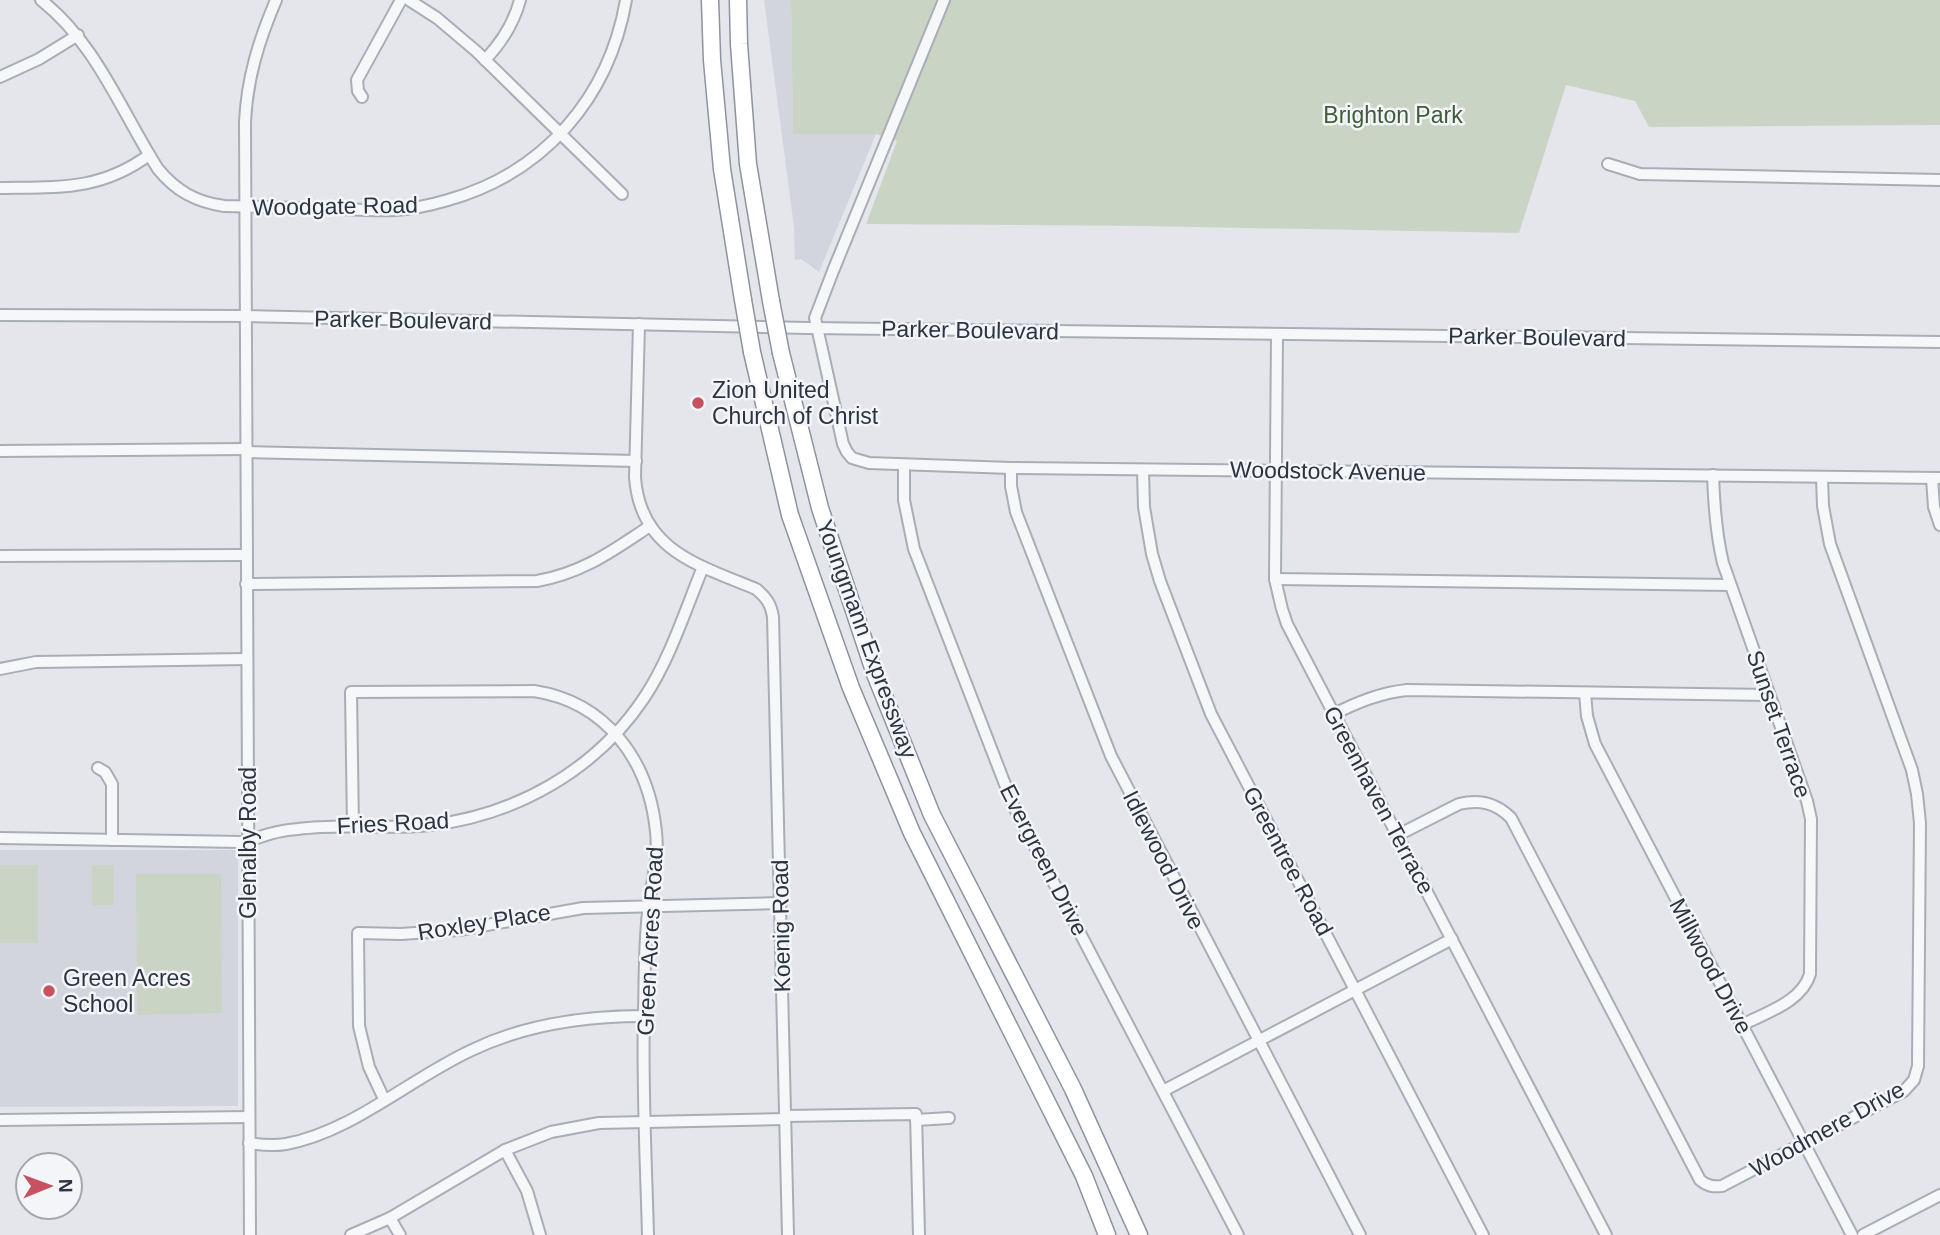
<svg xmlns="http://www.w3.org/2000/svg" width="1940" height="1235" font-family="Arial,sans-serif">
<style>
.built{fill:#d2d5dd}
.green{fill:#c9d4c5}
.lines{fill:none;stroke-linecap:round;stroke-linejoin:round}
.minor-casing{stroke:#a9adb5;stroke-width:14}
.highway-casing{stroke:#8c93a1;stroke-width:19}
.minor{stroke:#f6f7f9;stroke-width:10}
.highway{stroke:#fff;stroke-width:16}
.highway-bridge-casing{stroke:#8c93a1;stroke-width:19;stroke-linecap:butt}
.highway-bridge{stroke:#fff;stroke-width:16}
.poi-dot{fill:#c75160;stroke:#f3f5f8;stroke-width:2.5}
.labels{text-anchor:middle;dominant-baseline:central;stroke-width:5;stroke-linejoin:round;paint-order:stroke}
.park-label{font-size:23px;fill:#405d3a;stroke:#f3f5f8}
.street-label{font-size:23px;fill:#2c3442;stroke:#f3f5f8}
.poi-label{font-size:23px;fill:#2c3442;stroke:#f3f5f8;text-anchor:start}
</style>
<rect width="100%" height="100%" fill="#e4e6eb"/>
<g class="built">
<path d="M764,0H791L793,134H876L819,272L801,259L795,260L794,227Z"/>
<path d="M0,850H238V1106L0,1107Z"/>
</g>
<g class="green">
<path d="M791,0H1940V125L1649,127L1635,101L1566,85L1519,233L1145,226L866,224L897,141L876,134H793Z"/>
<rect x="0" y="865" width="38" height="78"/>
<rect x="92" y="865" width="22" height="40"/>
<path d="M136,874H221L222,1013L137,1015Z"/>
</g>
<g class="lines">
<defs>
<g id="minor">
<path d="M41,0C96,43 121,111 158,169C176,191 196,202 224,206C262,207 299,208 337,209C356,209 376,211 395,210C413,209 431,205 448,200C544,173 609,98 626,0"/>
<path d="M409,0L437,18L476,51L622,194"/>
<path d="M944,0L833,271L815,318L843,444L847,452L852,458L869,463L1011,468L1940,478"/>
<path d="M485,60C501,43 514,23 520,0"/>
<path d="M0,77L39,59L78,35"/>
<path d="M362,97L358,91L357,80L401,0"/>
<path d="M1608,164L1640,174L1940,180"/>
<path d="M0,188C58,187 100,191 149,155"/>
<path d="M0,315L245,316L808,328L1940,342"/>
<path d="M639,324L635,477C640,550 698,565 756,589C766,597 771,604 773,617L788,1235"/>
<path d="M1277,334L1275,579L1282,609L1287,624L1606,1235"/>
<path d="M0,451L246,449"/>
<path d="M246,452L636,461"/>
<path d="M904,466V500L914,549L1013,805L1238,1235"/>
<path d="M1011,468V486L1016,512L1111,756L1360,1235"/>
<path d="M1143,470L1144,507L1152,554L1160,581L1211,714L1483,1235"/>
<path d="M1713,475C1714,505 1716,534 1723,563L1807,801L1811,819L1810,974C1802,1002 1765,1013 1742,1025"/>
<path d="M1932,478L1934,507L1940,525"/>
<path d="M0,556L246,555"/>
<path d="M1275,579L1730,585"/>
<path d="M246,584L537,581C583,573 612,551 650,526"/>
<path d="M0,669L36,662L247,659"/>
<path d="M1585,693L1587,716L1595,744L1852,1235"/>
<path d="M1334,714C1358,702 1380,693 1407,690L1769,695"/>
<path d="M98,768L105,772L112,784V840"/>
<path d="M353,827L351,692L534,691C606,702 649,760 656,832C659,857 652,880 649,905C644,938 645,978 644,1012C642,1086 646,1161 648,1235"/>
<path d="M1398,835L1459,804C1480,799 1496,803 1511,818L1700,1180C1707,1186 1713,1187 1722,1186L1904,1091L1914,1080L1918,1066L1920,823L1917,794L1912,770L1830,544L1823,506L1822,477"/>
<path d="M0,838L242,842C247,841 251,839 257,838C270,833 284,830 298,829C342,823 387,830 431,825C516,815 596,770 644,698C670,659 685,611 703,567"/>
<path d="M1163,1091L1452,939"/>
<path d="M384,1099L369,1067L359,1026L358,933L401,934L459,930L583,908L781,903"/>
<path d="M785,1116L916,1114L919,1235"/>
<path d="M0,1120L249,1117"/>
<path d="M916,1120L949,1118"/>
<path d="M249,1143C261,1145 274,1146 286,1144C352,1132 411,1078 472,1050C526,1024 584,1016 644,1016"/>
<path d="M505,1150L527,1191L540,1235"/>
<path d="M390,1218L400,1235"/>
<path d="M250,1235L245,122C247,78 259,40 276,0"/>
<path d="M351,1235L390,1218L505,1150L551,1132L599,1123L785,1119"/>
<path d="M1863,1235L1940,1195"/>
</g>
<g id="highway">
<path d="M710,0L712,60L722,169L743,300"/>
<path d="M738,0L739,44L748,164L771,301"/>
<path d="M752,352L790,515L851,688L912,833L1084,1176L1107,1235"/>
<path d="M781,353L820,508L875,674L932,815L1073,1089L1139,1235"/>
</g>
</defs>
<use href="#minor" class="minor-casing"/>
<use href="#highway" class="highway-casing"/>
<use href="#minor" class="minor"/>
<use href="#highway" class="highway"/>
<defs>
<g id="highway-bridge">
<path d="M743,300L752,352"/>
<path d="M771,301L781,353"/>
</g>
</defs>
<use href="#highway-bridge" class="highway-bridge-casing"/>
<use href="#highway-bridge" class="highway-bridge"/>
</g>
<g class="poi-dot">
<circle cx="698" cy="403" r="7"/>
<circle cx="49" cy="991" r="7"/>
</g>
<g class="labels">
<g class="park-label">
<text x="1393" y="115">Brighton Park</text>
</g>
<g class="street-label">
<text transform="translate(335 206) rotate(-1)">Woodgate Road</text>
<text transform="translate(403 320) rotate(1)">Parker Boulevard</text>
<text transform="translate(970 330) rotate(1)">Parker Boulevard</text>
<text transform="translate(1537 337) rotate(1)">Parker Boulevard</text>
<text transform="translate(1328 471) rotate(1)">Woodstock Avenue</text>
<text transform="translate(867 639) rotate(70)">Youngmann Expressway</text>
<text transform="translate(1779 724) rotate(71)">Sunset Terrace</text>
<text transform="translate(1379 800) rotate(62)">Greenhaven Terrace</text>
<text transform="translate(393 823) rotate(-3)">Fries Road</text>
<text transform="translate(248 843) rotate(-90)">Glenalby Road</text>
<text transform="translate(1044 860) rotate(63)">Evergreen Drive</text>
<text transform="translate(1164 860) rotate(63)">Idlewood Drive</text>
<text transform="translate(1288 861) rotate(62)">Greentree Road</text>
<text transform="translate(484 922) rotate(-9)">Roxley Place</text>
<text transform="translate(781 926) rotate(-91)">Koenig Road</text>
<text transform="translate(650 941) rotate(-87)">Green Acres Road</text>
<text transform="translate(1711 966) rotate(62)">Millwood Drive</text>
<text transform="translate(1827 1129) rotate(-29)">Woodmere Drive</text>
</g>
<g class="poi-label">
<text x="712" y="390">Zion United<tspan x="712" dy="26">Church of Christ</tspan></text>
<text x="63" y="978">Green Acres<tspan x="63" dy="26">School</tspan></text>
</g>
</g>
<g transform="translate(49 1186) rotate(89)"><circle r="33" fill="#f3f5f8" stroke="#a3a8af" stroke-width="2"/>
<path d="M0-5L12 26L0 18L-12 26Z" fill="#c75160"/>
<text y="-10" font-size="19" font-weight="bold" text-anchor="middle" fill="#2c3442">N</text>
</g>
</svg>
